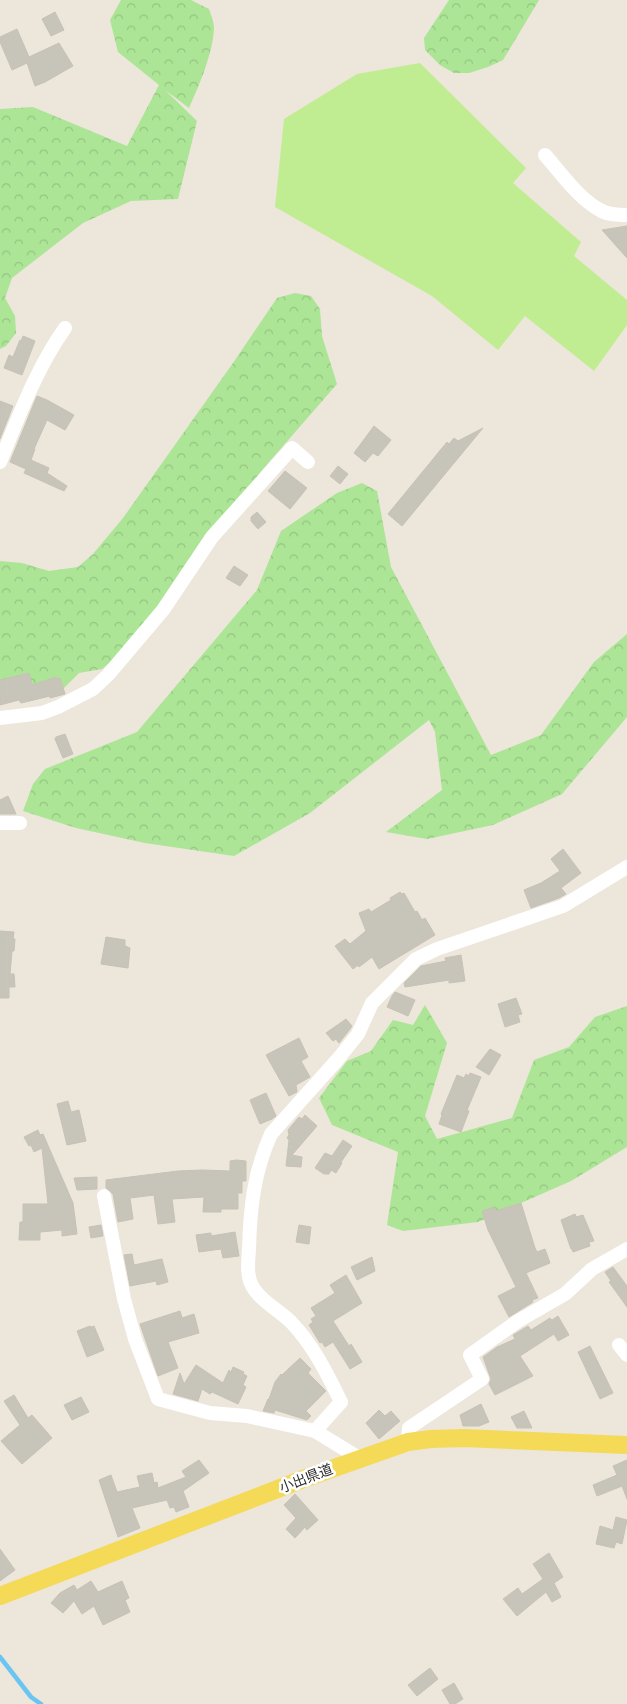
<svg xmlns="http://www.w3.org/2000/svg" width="627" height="1704" font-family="Ubuntu,'Noto Sans JP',sans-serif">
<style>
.forest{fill:url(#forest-crowns)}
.pitch{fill:#c0ed91}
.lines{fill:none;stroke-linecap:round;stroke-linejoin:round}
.stream{stroke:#6bc5f2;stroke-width:4.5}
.building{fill:#c7c4ba;stroke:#c8c2b5}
.minor{stroke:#fff;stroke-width:14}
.major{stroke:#f5da58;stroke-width:18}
.labels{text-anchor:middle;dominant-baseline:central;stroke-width:5;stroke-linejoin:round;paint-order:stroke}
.street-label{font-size:14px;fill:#2a2a2a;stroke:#fff}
</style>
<defs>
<pattern id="forest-crowns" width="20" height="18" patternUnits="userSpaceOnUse" patternTransform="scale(1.25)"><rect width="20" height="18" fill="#ace596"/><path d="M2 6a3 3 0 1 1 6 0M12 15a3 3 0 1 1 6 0" fill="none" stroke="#94c581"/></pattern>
</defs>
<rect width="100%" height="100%" fill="#ece6db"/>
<g class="forest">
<path d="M121,0H191L209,9C211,15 214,22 214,28C213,53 199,86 189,108L165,90L197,121L178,199L131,201L83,223L12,278L5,298L15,316L16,333L6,346L0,349V109L33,107L127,146L159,85L118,52L110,20Z"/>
<path d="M449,0H539L503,60L488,67L469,73H454L440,65L425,50L424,38Z"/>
<path d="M295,293L311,296L320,309L322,336L337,384L263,469L133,643L102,669L79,673L62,690L0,700V561L22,563L49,571L78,567L93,554L123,518L233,363L277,298Z"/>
<path d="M362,483L377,491L391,567L491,755L541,735L594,662L627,634V717L562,794L493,825L427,839L386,832L442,790L435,732L429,720L310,813L234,856L145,843L76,828L23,811L33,784L45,769L137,732L257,590L281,531L337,493Z"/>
<path d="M425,1005L447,1043L425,1116L437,1139L512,1118L534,1060L569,1047L595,1017L627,1006V1147L571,1181L478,1222L403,1231L387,1225L398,1152L332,1125L319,1098L347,1061L371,1051L393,1020L413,1025Z"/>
</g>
<path class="pitch" d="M420,63L526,168L513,183L581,242L574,256L627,300V325L594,371L525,316L498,350L432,296L275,207L284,119L357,74Z"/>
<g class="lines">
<path class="stream" d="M0,1657L31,1697L41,1704"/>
</g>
<g class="building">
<path d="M55,12L64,30L51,36L42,19Z"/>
<path d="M17,29L29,57L59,43L73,66L45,82L35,86L27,63L12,70L0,42V37Z"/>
<path d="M627,226V258L602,230Z"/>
<path d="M23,336L35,341L22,375L4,368L9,355L13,357L20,340L21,341Z"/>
<path d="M37,396L47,400L74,415L65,430L47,420L34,449H35L31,460L49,468L47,473L67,486L64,491L24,473L26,469L10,462Z"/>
<path d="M0,401L13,406L0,439Z"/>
<path d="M374,426L391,440L378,456L373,453L365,462L354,453Z"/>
<path d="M483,428L402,526L388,514L447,442L449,444L454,438L458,441Z"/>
<path d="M338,466L348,474L340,484L330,476Z"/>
<path d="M285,471L307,488L290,509L268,491Z"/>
<path d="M257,512L266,522L258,529L251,521V517Z"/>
<path d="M234,566L248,575L240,586L226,578Z"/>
<path d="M29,673L32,685L56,677L57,679L60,678L65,694L50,698V696L21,703L19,700L0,705V680Z"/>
<path d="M65,734L73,754L63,758L55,739L56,737Z"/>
<path d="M8,796L16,814H0V800Z"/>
<path d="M563,849L581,873L561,888L566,894L559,898L531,908L524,890L541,883L560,871L551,859Z"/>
<path d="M400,892L402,894L404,893L415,912L417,911L422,920L425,918L435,935L379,969L372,957L359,967L358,965L353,969L335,946L345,939L350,944L366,931L359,913L369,909L371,912L391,900L390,898Z"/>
<path d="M0,931L14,932L13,939H15L14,951H12L10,974H14L15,987H9V998H0Z"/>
<path d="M106,937L125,940V946L130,948L128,968L101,964Z"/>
<path d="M461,955L465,981L449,983V980L405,987L404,983L421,966L446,961L445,958Z"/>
<path d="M395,992L415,1000L408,1016L387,1007L392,996Z"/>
<path d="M516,998L522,1014L518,1015L520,1022L505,1027L498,1004Z"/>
<path d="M346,1019L352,1026L350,1029L339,1043L336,1039L333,1041L326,1033Z"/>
<path d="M299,1038L308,1057L301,1061L310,1077L296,1085L297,1092L289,1096L266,1055Z"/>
<path d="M490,1049L501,1055L489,1075L476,1067Z"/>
<path d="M470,1073L481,1077L467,1110L469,1111L461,1132L439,1124L442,1115L441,1114L457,1075L464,1078L466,1074L469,1076Z"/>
<path d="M266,1093L276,1116L272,1119L260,1124L250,1100Z"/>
<path d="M68,1101L71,1112L79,1110L86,1141L67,1145L57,1104Z"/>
<path d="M305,1115L317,1126L292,1155L302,1157L301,1167L286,1166L289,1140L287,1138L289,1135L288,1130L299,1117L302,1119Z"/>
<path d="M38,1130L40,1135L43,1134L73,1203L77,1234L62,1236V1230L40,1232V1240H19L20,1222H23V1204H48L42,1148L34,1152L31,1145L29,1146L24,1137Z"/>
<path d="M343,1140L352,1146L341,1162L342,1163L336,1173L331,1170L329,1174H324L315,1168L325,1153L332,1156Z"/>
<path d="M236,1160L246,1161V1181H242V1193H238V1209H221V1212H203L204,1197L172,1199L175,1222L158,1224L154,1195L130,1198L133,1219L118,1222L113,1194L106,1188V1180L178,1171L202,1170L230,1171V1161Z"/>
<path d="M97,1177V1189L77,1190L74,1178Z"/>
<path d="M521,1203L535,1248L537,1252L545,1249L550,1263L526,1273L538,1298L532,1300L533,1302L509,1317L498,1296L516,1287L488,1230L482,1211L494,1207L495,1211Z"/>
<path d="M575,1214L576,1217L583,1215L594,1241L589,1242L590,1246L573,1252L572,1249H571L561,1220Z"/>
<path d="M101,1225L103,1236L91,1238L89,1227Z"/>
<path d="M299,1225L311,1227L309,1244L296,1242Z"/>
<path d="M235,1232L239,1256L223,1258L221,1249L199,1252L196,1235L211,1233V1236Z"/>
<path d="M132,1254L134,1265L162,1259L168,1282L157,1285L156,1281L130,1286L124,1255Z"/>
<path d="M372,1257L375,1271L357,1280L351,1267Z"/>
<path d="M613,1267L627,1286V1307L609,1282L611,1281L605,1272Z"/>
<path d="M346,1275L362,1303L333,1321L349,1346L351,1344L362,1362L350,1369L333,1342L325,1347L322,1342L320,1343L309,1325L313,1322L311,1319L316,1316L311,1308L335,1293L330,1285Z"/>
<path d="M180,1311L182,1318L194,1314L199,1333L168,1342L178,1368L158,1376L140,1324Z"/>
<path d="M558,1316L569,1335L558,1341L554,1334L520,1356L533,1376L495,1395L489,1384L491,1379L483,1357L497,1347L515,1339L513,1335L528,1326L531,1330L550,1318L552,1320Z"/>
<path d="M90,1326L91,1327L94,1326L104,1350L87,1357L77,1331Z"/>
<path d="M590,1346L613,1393L600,1399L578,1352Z"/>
<path d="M300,1358L311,1369L308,1373L326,1391L306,1411L311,1416L307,1420L275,1410L274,1413L263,1411L268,1399H269L275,1382L281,1374L282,1375Z"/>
<path d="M196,1365L223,1383L229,1370L231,1372L233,1367L244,1372L243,1374L247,1376L243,1385L246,1387L238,1404L212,1392L210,1394L202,1389L198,1401L173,1394L180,1373L184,1384Z"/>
<path d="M14,1395L28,1418L32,1415L52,1438L22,1464L1,1441L20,1425L4,1401Z"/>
<path d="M81,1397L89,1412L72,1420L64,1405Z"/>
<path d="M481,1404L489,1422L479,1426H463L460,1415Z"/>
<path d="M379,1410L385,1416L391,1411L400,1421L379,1439L366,1423Z"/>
<path d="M524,1411L532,1428H517L511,1417Z"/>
<path d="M199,1460L209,1473L183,1491L189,1507L176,1512L174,1507L170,1508L167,1500L132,1508L140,1528L118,1537L99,1480L111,1475L117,1492L140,1487L137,1476L152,1473L154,1483L157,1482L158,1488L186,1477L182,1471Z"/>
<path d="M627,1460V1499L622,1486L597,1496L593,1485L617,1475L613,1466Z"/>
<path d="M295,1494L318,1520L307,1530L305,1527L295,1538L286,1529L296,1518L284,1505Z"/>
<path d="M616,1517L627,1520L622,1544L616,1542L614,1548L596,1544L600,1526L613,1530Z"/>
<path d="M0,1549L15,1570L0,1581Z"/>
<path d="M549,1553L563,1577L554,1583L561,1597L552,1602L546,1592L517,1616L503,1599L518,1588L522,1594L543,1579L533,1564Z"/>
<path d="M91,1581L98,1592L122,1581L129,1598L125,1600L130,1612L103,1625L94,1606L82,1614L74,1601L63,1613L51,1603L60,1593L74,1585L77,1590Z"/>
<path d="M430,1668L438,1679L417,1696L408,1685Z"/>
<path d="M454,1683L463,1699L455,1704H450L442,1690Z"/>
</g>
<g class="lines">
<g class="minor">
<path d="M545,155C561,173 578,198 600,210C608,215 618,215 627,215"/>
<path d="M0,462C19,416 36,369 65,328"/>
<path d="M0,718L42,713L58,707L93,689L108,675L163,610L212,537L292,448L308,462"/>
<path d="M0,823H20"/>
<path d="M104,1196L124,1299L135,1339L158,1399L210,1413L247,1416L315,1431L359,1458"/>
<path d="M619,1345L627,1355"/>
<path d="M315,1431L341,1402C327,1373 313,1345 291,1322C279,1310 263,1303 254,1289C246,1278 248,1262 249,1249C250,1208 254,1172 271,1134L338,1059L358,1034L372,1003L416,959L437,949L563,906L627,867"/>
<path d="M408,1442L409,1428L482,1379L470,1355L518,1321L565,1294L592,1269L627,1249"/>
</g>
<path class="major" d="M0,1596L306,1478L408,1442L431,1439L464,1438L627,1445"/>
</g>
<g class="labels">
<g class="street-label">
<text transform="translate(306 1478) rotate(-21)">小出県道</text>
</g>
</g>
</svg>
